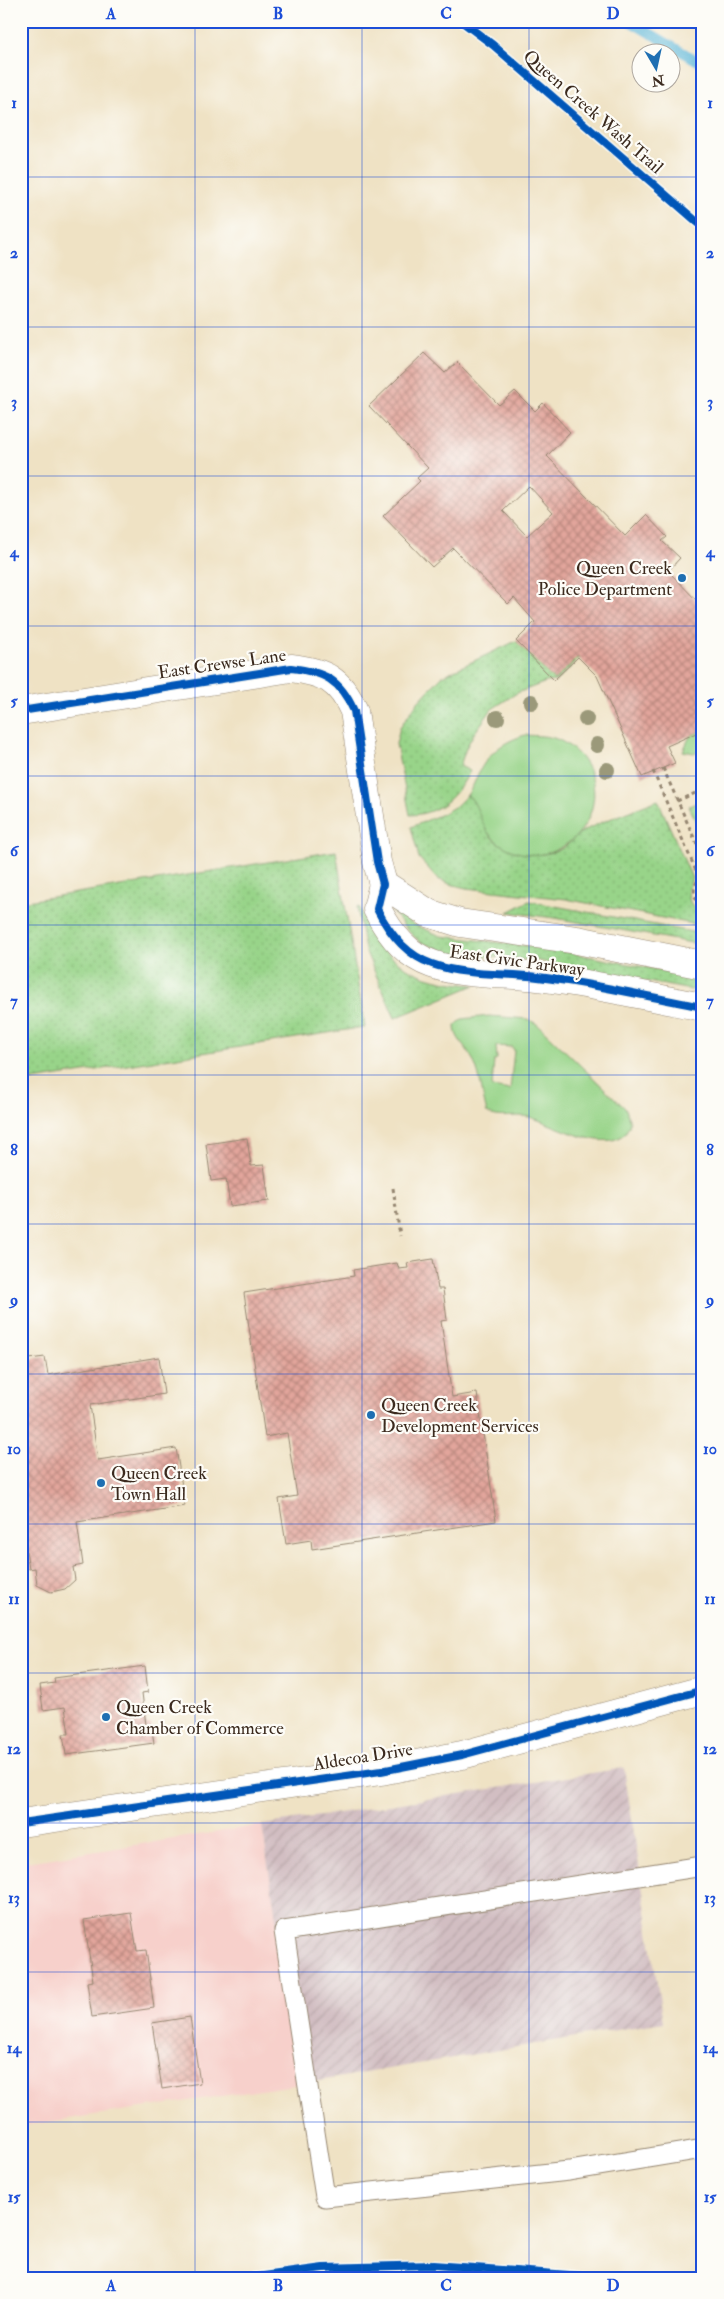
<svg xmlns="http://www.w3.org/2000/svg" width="724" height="2299" font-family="'IM FELL Double Pica',serif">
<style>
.built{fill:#f7d0cb}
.industrial{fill:url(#industrial-furrows)}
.grass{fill:#98d489;stroke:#6a7f54;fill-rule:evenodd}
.park{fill:url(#park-dots);stroke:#6a7f54}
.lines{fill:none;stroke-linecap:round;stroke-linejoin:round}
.stream{stroke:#58b4d6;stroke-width:10}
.building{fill:url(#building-cross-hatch);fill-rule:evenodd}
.lane-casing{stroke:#958671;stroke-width:21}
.secondary-casing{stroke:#958671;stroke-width:29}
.path{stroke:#958671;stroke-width:3;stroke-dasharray:4 4;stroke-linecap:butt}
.lane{stroke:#fff;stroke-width:19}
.secondary{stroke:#fff;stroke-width:28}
.cycleway-casing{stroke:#fdfcf7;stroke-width:11}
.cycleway{stroke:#0057b8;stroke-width:8}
.tree{fill:#9b997a}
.grid{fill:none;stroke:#1d4ed8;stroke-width:1;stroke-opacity:0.55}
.poi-dot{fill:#1f6fb2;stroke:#fdfcf7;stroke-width:2}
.labels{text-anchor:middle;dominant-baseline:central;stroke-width:4.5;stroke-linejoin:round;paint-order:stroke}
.street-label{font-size:18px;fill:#3b2a1e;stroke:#fdfcf7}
.poi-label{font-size:18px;fill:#3b2a1e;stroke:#fdfcf7;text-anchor:start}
.neatline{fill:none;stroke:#1d4ed8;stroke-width:2}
.grid-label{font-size:16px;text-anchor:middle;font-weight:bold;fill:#1d4ed8}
</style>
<defs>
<pattern id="industrial-furrows" width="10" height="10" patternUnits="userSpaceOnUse" patternTransform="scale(1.25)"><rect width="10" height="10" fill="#d2bec2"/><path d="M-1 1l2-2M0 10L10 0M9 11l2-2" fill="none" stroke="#b5a3a6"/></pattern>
<pattern id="park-dots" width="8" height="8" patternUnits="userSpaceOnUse" patternTransform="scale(1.25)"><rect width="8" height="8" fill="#98d489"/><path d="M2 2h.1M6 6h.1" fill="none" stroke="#84b676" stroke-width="1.8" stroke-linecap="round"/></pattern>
<pattern id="building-cross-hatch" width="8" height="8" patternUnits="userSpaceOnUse" patternTransform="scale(1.25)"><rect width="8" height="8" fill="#e2a59b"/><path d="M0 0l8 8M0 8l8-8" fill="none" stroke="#b8877e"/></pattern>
</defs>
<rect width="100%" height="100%" fill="#fdfcf7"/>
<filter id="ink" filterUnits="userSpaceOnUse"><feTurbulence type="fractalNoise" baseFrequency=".02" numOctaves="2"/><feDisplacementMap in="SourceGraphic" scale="10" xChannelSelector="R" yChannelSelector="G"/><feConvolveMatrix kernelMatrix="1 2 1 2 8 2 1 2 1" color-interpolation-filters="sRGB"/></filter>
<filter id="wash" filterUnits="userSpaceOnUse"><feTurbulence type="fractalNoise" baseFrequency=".0096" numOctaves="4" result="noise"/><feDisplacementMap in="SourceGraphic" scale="20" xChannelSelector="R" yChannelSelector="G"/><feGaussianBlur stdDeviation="1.12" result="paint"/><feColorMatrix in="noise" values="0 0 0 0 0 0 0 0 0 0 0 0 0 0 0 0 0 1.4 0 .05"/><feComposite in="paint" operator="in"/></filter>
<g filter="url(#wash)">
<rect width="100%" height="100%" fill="#efe2c4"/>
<path class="built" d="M262,1825L301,2084L21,2126V1863Z"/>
<path class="industrial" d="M624,1768L663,2022L301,2084L262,1825Z"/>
<g class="grass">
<path d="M703,730V752L694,753L683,751L690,736Z"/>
<path d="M525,735C536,736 548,735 559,740C610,765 603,833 551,852C539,856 522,856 510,850C495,843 484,830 477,814C474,806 475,801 467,795C472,789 475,781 478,774C489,752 503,742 525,735Z"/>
<path d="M489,1016L528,1019L537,1024L626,1109L630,1123C619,1163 554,1123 529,1117C515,1114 500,1120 487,1113C481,1092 481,1071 469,1053C463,1043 455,1038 455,1026L462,1019ZM496,1046L512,1047L514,1050L510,1090L492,1087L494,1060L497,1059Z"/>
</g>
<g class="park">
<path d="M516,641L554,680L578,657L579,659L556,681L546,682L517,693L492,709L473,735L466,748L460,766L470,771C457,796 440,814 410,815L396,744L400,727L417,703L442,676Z"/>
<path d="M467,795C481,805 479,829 497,842C516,856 541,859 563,848C571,843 576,835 583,831C607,819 633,810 658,800L692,878L688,892L690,902L695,909L703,914V926L566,899L466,888L450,884L438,879L419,858L411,827L442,814L456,806Z"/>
<path d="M703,800V838L689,806Z"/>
<path d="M336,851L365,1027L21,1082V902Z"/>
<path d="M529,901L703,934V945L555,918L508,912Z"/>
<path d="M359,906C381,963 416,982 475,985L395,1018L365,950L357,907Z"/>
<path d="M393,909H397L413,924L441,936L545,948L696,977L699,980V987L691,990L539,961L451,953L420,942L408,931L392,911Z"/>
</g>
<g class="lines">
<path class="stream" d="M629,21L703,64"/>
</g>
<g id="blocks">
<g class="building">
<path d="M424,353L445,373L457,362L499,405L515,391L535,411L543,403L570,432L547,456L625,536L646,515L667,537L662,541L680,558L668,571L703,607V730L667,746L675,763L642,777L597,676L578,657L554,680L516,641L535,622L514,598L508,604L453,548L432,567L383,516L420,481L417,478L428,468L369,406ZM529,486L553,512L527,536L503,511Z"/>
<path d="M247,1138L251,1166L264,1165L269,1201L230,1206L226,1179L211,1181L206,1144Z"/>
<path d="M433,1259L438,1289H443L447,1320L441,1321L452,1397L477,1393L496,1521L312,1549L311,1540L286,1544L279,1499L297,1496L287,1433L265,1437L244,1293L354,1276L353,1270L397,1263L399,1269L408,1268L407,1263Z"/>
<path d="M45,1357L48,1375L159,1357L164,1394L90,1405L98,1460L176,1448L185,1506L77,1522L83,1565L73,1567L75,1580L65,1589L51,1592L37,1585L35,1568L29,1569L21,1520V1360Z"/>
<path d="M145,1666L148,1692L142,1693L146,1725L151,1724L154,1743L66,1755L63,1734H69L65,1707L43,1710L40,1685L55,1683L54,1678Z"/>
<path d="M131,1913L137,1951L146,1950L154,2008L92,2017L87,1982L93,1981L84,1920Z"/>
<path d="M190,2017L200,2083L162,2089L152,2023Z"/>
</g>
</g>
</g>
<g filter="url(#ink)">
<use href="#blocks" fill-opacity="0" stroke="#958671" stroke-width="1"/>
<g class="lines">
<defs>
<path id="lane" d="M703,1866L284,1931L325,2197L569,2171L703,2149"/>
<g id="secondary">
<path d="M21,711L291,668C324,672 340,679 354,711L377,862L383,884"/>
<path d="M383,884L377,909C389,933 406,955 432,964C465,976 504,973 538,977C593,983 648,997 703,1007"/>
<path d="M383,884L428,913L460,923L577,940L703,965"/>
<path d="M21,1823L381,1771L462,1755L703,1690"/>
</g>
</defs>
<use href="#lane" class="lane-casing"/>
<use href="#secondary" class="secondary-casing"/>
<g class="path">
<path d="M663,768L703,858"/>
<path d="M653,771L699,878C692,888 692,899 703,907"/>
<path d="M677,801L700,791"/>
<path d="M393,1188L400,1236"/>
</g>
<use href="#lane" class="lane"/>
<use href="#secondary" class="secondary"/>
<defs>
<g id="cycleway">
<path d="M461,21L493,45L703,227"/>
<path d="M21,711L291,668C324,672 340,679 354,711L377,862L383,884L377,909C389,933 406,955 432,964C465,976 504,973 538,977C593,983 648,997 703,1007"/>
<path d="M21,1823L381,1771L462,1755L703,1690"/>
<path d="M248,2278L323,2268L433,2265L610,2278"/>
</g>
</defs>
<use href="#cycleway" class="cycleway-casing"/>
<use href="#cycleway" class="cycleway"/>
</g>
<g class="tree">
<circle cx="531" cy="702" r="8"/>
<circle cx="497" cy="718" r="8"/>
<circle cx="586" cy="719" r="8"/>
<circle cx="597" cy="745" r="8"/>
<circle cx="607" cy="770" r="8"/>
</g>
</g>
<path class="grid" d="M195,21V2278M362,21V2278M529,21V2278M21,177H703M21,327H703M21,476H703M21,626H703M21,776H703M21,925H703M21,1075H703M21,1224H703M21,1374H703M21,1524H703M21,1673H703M21,1823H703M21,1972H703M21,2122H703"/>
<g class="poi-dot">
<circle cx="682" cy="578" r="5"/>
<circle cx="371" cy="1415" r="5"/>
<circle cx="101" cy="1483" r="5"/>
<circle cx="106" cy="1717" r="5"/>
</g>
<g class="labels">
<g class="street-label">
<text transform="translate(593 112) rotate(41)">Queen Creek Wash Trail</text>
<text transform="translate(222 664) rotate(-8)">East Crewse Lane</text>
<text transform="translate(517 961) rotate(8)">East Civic Parkway</text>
<text transform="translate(363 1757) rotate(-9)">Aldecoa Drive</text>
</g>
<g class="poi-label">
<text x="672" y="568" text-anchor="end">Queen Creek<tspan x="672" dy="21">Police Department</tspan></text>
<text x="381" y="1405">Queen Creek<tspan x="381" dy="21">Development Services</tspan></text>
<text x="111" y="1473">Queen Creek<tspan x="111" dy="21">Town Hall</tspan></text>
<text x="116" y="1707">Queen Creek<tspan x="116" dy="21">Chamber of Commerce</tspan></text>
</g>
</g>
<rect width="724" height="2299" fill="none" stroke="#fdfcf7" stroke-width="55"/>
<g transform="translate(656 68) rotate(171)"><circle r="24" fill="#fdfcf7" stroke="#afa8a0"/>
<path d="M0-4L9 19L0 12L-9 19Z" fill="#1f6fb2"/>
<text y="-8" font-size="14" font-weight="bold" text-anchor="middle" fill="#3b2a1e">N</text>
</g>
<rect x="28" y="28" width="668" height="2244" class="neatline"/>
<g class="grid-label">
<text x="111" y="19">A</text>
<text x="278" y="19">B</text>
<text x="446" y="19">C</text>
<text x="613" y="19">D</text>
<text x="14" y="108">1</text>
<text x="710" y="108">1</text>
<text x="14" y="258">2</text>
<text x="710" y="258">2</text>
<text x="14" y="407">3</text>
<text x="710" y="407">3</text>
<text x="14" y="557">4</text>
<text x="710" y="557">4</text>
<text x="14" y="706">5</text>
<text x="710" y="706">5</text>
<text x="14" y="856">6</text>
<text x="710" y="856">6</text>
<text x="14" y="1006">7</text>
<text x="710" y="1006">7</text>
<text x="14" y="1155">8</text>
<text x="710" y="1155">8</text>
<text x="14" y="1305">9</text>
<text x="710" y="1305">9</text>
<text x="14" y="1454">10</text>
<text x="710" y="1454">10</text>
<text x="14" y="1604">11</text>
<text x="710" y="1604">11</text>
<text x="14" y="1754">12</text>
<text x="710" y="1754">12</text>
<text x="14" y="1903">13</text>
<text x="710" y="1903">13</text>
<text x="14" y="2053">14</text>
<text x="710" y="2053">14</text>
<text x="14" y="2202">15</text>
<text x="710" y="2202">15</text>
<text x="111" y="2291">A</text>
<text x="278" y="2291">B</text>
<text x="446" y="2291">C</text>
<text x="613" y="2291">D</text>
</g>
</svg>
